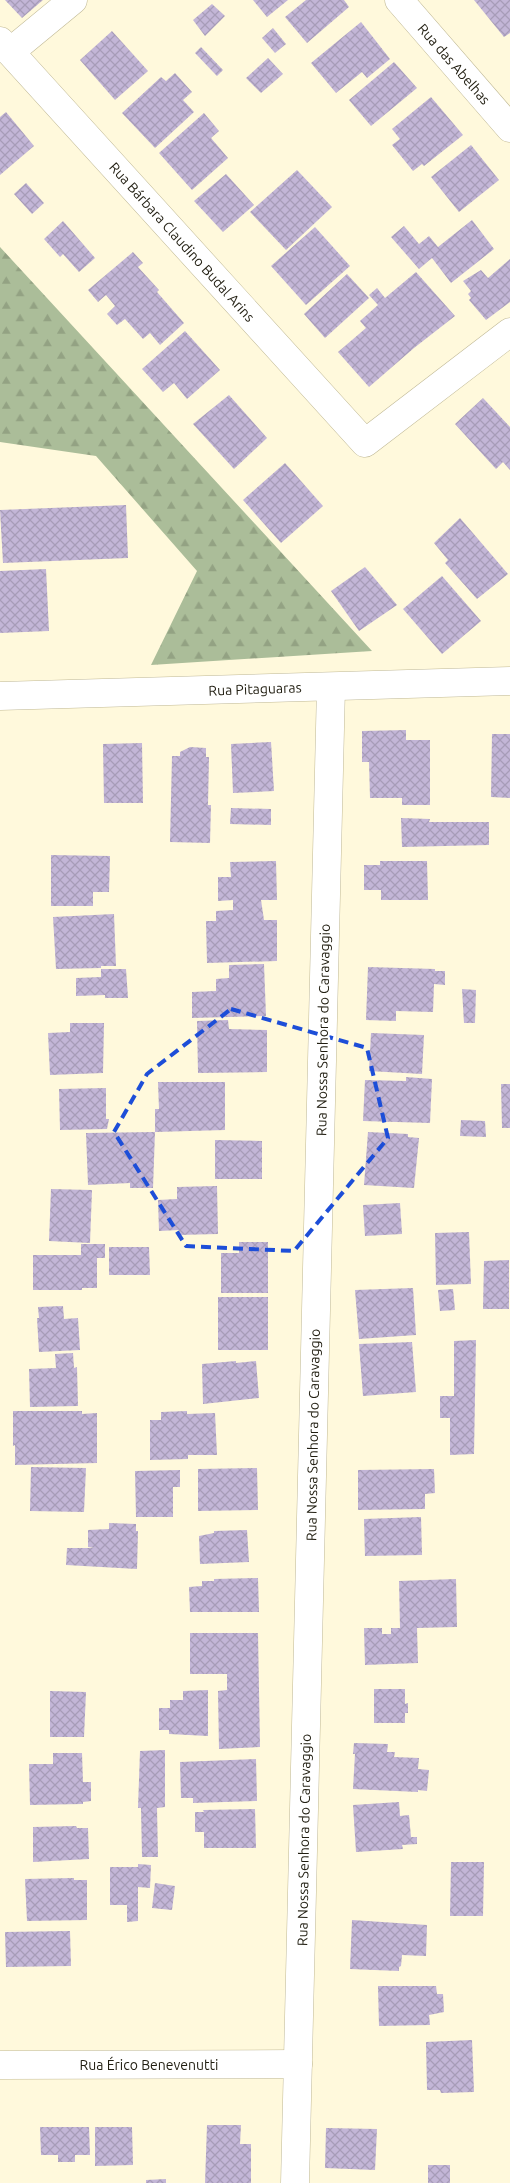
<svg xmlns="http://www.w3.org/2000/svg" width="510" height="2183" font-family="Ubuntu,sans-serif">
<style>
.forest{fill:url(#forest-firs)}
.building{fill:url(#building-cross-hatch)}
.lines{fill:none;stroke-linecap:round;stroke-linejoin:round}
.minor-casing{stroke:#c0b996;stroke-width:29}
.minor{stroke:#fff;stroke-width:28}
.marked{fill:none;stroke:#1d4ed8;stroke-width:4;stroke-dasharray:10 6;stroke-linejoin:round}
.labels{text-anchor:middle;dominant-baseline:central;stroke-width:4.5;stroke-linejoin:round;paint-order:stroke}
.street-label{font-size:14px;fill:#201d10;stroke:#fff}
</style>
<defs>
<pattern id="forest-firs" width="22" height="20" patternUnits="userSpaceOnUse" patternTransform="scale(1.25)"><rect width="22" height="20" fill="#abbd99"/><path d="M5 1l3.5 6h-7zM16 11l3.5 6h-7z" fill="#93a283"/></pattern>
<pattern id="building-cross-hatch" width="8" height="8" patternUnits="userSpaceOnUse" patternTransform="scale(1.25)"><rect width="8" height="8" fill="#c3b6d7"/><path d="M0 0l8 8M0 8l8-8" fill="none" stroke="#a79cb8"/></pattern>
</defs>
<rect width="100%" height="100%" fill="#fff9dc"/>
<path class="forest" d="M0,247L372,651L151,665L197,571L96,456L0,442Z"/>
<g class="building">
<path d="M5,0H43L22,18Z"/>
<path d="M253,0H288L267,17Z"/>
<path d="M306,0H344L349,7L307,43L285,17Z"/>
<path d="M474,0H510V33L504,37Z"/>
<path d="M212,4L225,16L205,36L193,20Z"/>
<path d="M361,22L390,59L367,78L362,72L336,93L311,63Z"/>
<path d="M273,28L286,44L275,53L262,38Z"/>
<path d="M112,31L148,71L115,100L80,60Z"/>
<path d="M201,47L223,70L217,76L195,53Z"/>
<path d="M268,58L283,74L261,93L246,78Z"/>
<path d="M394,62L417,88L371,126L349,100Z"/>
<path d="M175,73L192,92L183,100L194,112L155,148L122,113L161,77L166,81Z"/>
<path d="M431,97L463,135L424,166L422,164L413,171L392,145L400,139L392,129Z"/>
<path d="M6,112L34,146L0,175V117Z"/>
<path d="M204,113L219,131L211,138L228,158L192,190L159,153Z"/>
<path d="M471,145L499,180L459,212L431,177Z"/>
<path d="M297,170L332,207L286,250L250,212Z"/>
<path d="M226,174L254,205L223,232L194,201Z"/>
<path d="M26,183L44,203L32,214L14,194Z"/>
<path d="M472,220L494,249L451,283L432,258L419,269L391,237L404,226L419,244L429,236L438,247Z"/>
<path d="M63,221L95,258L79,272L63,254L60,257L44,239Z"/>
<path d="M315,227L350,266L306,305L271,266Z"/>
<path d="M133,252L143,263L138,267L159,290L157,292L184,323L160,345L150,333L143,339L125,319L117,325L107,314L115,306L106,295L98,302L88,290Z"/>
<path d="M510,259V302L486,320L469,300L471,298L468,294L471,291L463,281L481,270L488,278Z"/>
<path d="M416,272L455,316L414,348L369,387L338,352L366,328L360,321L378,305L369,295L377,288L385,298Z"/>
<path d="M347,274L369,298L325,338L304,314Z"/>
<path d="M185,331L220,370L187,399L174,383L163,392L142,369Z"/>
<path d="M229,395L267,438L234,469L193,424Z"/>
<path d="M483,398L510,427V470L503,462L496,469L455,424Z"/>
<path d="M285,463L323,506L281,543L243,500Z"/>
<path d="M126,505L128,558L3,563L0,510Z"/>
<path d="M460,518L508,574L477,599L445,563L448,560L434,543Z"/>
<path d="M365,567L397,605L359,631L331,591Z"/>
<path d="M46,569L49,631L0,633V571Z"/>
<path d="M442,576L481,621L442,654L403,609Z"/>
<path d="M406,730V740H430V805H402V798H370L369,762H362V731Z"/>
<path d="M492,734H510V798L491,797Z"/>
<path d="M271,742L274,791L233,793L231,744Z"/>
<path d="M142,743L143,803H104L103,744Z"/>
<path d="M190,747L206,748V757H209L208,805H211L210,843L170,842L172,756H180V752Z"/>
<path d="M231,808L271,809V825L230,824Z"/>
<path d="M401,818L430,819L429,822H489V845L402,847Z"/>
<path d="M51,855L110,856L109,892H93V906H51Z"/>
<path d="M276,861L277,900H261L264,920H277V961L207,963L206,921H216V911L233,910V900L218,901V877H231L230,862Z"/>
<path d="M380,861H427L428,900H381V890H364V865H380Z"/>
<path d="M114,914L116,966H101V968L56,969L53,917Z"/>
<path d="M264,964L266,1016L192,1018V992L216,991V979L229,978V965Z"/>
<path d="M368,967L435,969V971H445V985L434,984L433,1012L396,1011V1021L366,1020Z"/>
<path d="M101,969H126L128,998H105V995L76,996V978L101,977Z"/>
<path d="M462,989L476,990L475,1023H464Z"/>
<path d="M228,1020L229,1029L267,1030V1072L198,1073L197,1021Z"/>
<path d="M70,1023H104L103,1073L50,1075L48,1033L70,1032Z"/>
<path d="M371,1033L424,1035L422,1074L369,1071Z"/>
<path d="M406,1077L432,1079L430,1123L363,1121L365,1080L406,1081Z"/>
<path d="M158,1082H225V1130L155,1132V1109H159Z"/>
<path d="M501,1084H510V1128H502Z"/>
<path d="M106,1088V1119H109L107,1129L60,1130L59,1089Z"/>
<path d="M461,1120L485,1121L486,1137L460,1136Z"/>
<path d="M155,1132L153,1188H130V1183L88,1185L86,1133Z"/>
<path d="M368,1132L408,1134V1137L419,1138L414,1188L364,1185Z"/>
<path d="M215,1140L262,1141V1179H215Z"/>
<path d="M217,1186L218,1234L179,1235V1230L159,1231L158,1200L177,1199V1187Z"/>
<path d="M51,1189L92,1190L90,1243L49,1241Z"/>
<path d="M400,1203L402,1234L365,1236L363,1205Z"/>
<path d="M469,1232L471,1284L436,1285L435,1233Z"/>
<path d="M239,1242H268V1293H221V1253H239Z"/>
<path d="M81,1244H105V1258H97V1288H82V1290H33V1255H81Z"/>
<path d="M109,1247H149L150,1275H109Z"/>
<path d="M509,1260V1309H483L484,1261Z"/>
<path d="M413,1288L416,1335L359,1339L355,1290Z"/>
<path d="M453,1289L455,1310L440,1311L438,1290Z"/>
<rect x="218" y="1297" width="50" height="53"/>
<path d="M63,1306L64,1319L78,1318L80,1350L39,1352L37,1318H39L38,1307Z"/>
<path d="M476,1340L474,1454L450,1455V1418H440V1396H454V1341Z"/>
<path d="M412,1342L416,1392L363,1396L359,1344Z"/>
<path d="M73,1353L74,1368L77,1367L78,1406L30,1407L29,1369L56,1368L55,1354Z"/>
<path d="M236,1361V1363L256,1361L259,1398L203,1404L202,1364Z"/>
<path d="M13,1411H82V1414L97,1413V1463L15,1465V1445L13,1446Z"/>
<path d="M187,1411V1414L215,1413L217,1455H188V1459L150,1460V1420H161V1412Z"/>
<path d="M31,1467L86,1468L84,1512L30,1511Z"/>
<path d="M257,1468L258,1510L198,1511V1469Z"/>
<path d="M434,1469L435,1493L425,1494V1509L358,1510V1470Z"/>
<path d="M180,1470V1487H173V1517H136L135,1471Z"/>
<path d="M421,1517L422,1555L365,1556L364,1519Z"/>
<path d="M109,1523L136,1524V1531H138L137,1569L66,1565L67,1548H94L88,1547V1530L109,1529Z"/>
<path d="M247,1530L249,1562L200,1564L199,1536L214,1533V1531Z"/>
<path d="M258,1578L259,1612H190L189,1587L202,1586V1581H214V1579Z"/>
<path d="M456,1579L457,1627L417,1628L418,1663L365,1665L364,1628H382V1634H391V1628H400L399,1581Z"/>
<path d="M190,1633H258L260,1747L219,1749L218,1691L227,1690V1674H190Z"/>
<path d="M374,1689H405V1704L408,1703V1713H405V1723H374Z"/>
<path d="M208,1690V1736L169,1734V1730H159V1708H170V1700H183V1691Z"/>
<path d="M50,1691L86,1692L84,1737H50Z"/>
<path d="M354,1743L388,1744L387,1752H395L394,1757L419,1758L418,1769L429,1770L427,1791L418,1790V1792L353,1789L355,1754H353Z"/>
<path d="M165,1750V1807L157,1808L158,1857H142L141,1808H138L140,1751Z"/>
<path d="M53,1753H82L83,1782H91V1801L83,1802V1804L30,1805L29,1764H53Z"/>
<path d="M256,1759L257,1801L193,1803V1798H181L180,1762Z"/>
<path d="M399,1802L400,1816L409,1815L411,1837H417V1844L402,1845L403,1849L356,1852L353,1805Z"/>
<path d="M255,1809L256,1848H204V1832H195V1812H204L203,1810Z"/>
<path d="M76,1826L77,1828H88L89,1859L33,1862V1827Z"/>
<path d="M451,1862H484L483,1916H450Z"/>
<path d="M138,1864L151,1865L150,1888L138,1887V1921L127,1922V1905H110V1867H138Z"/>
<path d="M74,1878V1880H87V1920L27,1921L25,1879Z"/>
<path d="M155,1883L175,1886L172,1910L152,1908Z"/>
<path d="M352,1920L427,1925L426,1956L402,1955L401,1966L399,1967V1971L350,1969Z"/>
<path d="M70,1931L71,1966L6,1967L5,1932Z"/>
<path d="M378,1986H436L437,1994H443L444,2012L429,2015L430,2025L379,2026Z"/>
<path d="M472,2040L474,2092L441,2093L440,2090H427L426,2042Z"/>
<path d="M207,2125H241L240,2144H251V2183H205Z"/>
<path d="M40,2127H89L90,2155H75V2162H58V2155H41Z"/>
<path d="M95,2127H132L133,2165L95,2166Z"/>
<path d="M326,2128L377,2129L375,2170L325,2168Z"/>
<rect x="428" y="2165" width="22" height="18"/>
<path d="M166,2179V2183H146V2180Z"/>
</g>
<g class="lines">
<defs>
<g id="minor">
<path d="M399,0L510,128"/>
<path d="M0,41L365,443L510,332"/>
<path d="M10,52L73,0"/>
<path d="M0,696L510,681"/>
<path d="M0,2065L298,2064"/>
<path d="M295,2183L331,687"/>
</g>
</defs>
<use href="#minor" class="minor-casing"/>
<use href="#minor" class="minor"/>
</g>
<path class="marked" d="M231,1009L367,1048L388,1138L294,1251L186,1246L114,1132L147,1074Z"/>
<g class="labels">
<g class="street-label">
<text transform="translate(454 64) rotate(49)">Rua das Abelhas</text>
<text transform="translate(182 242) rotate(48)">Rua Bárbara Claudino Budal Arins</text>
<text transform="translate(255 689) rotate(-2)">Rua Pitaguaras</text>
<text transform="translate(323 1030) rotate(-89)">Rua Nossa Senhora do Caravaggio</text>
<text transform="translate(313 1435) rotate(-89)">Rua Nossa Senhora do Caravaggio</text>
<text transform="translate(304 1840) rotate(-89)">Rua Nossa Senhora do Caravaggio</text>
<text x="149" y="2065">Rua Érico Benevenutti</text>
</g>
</g>
</svg>
